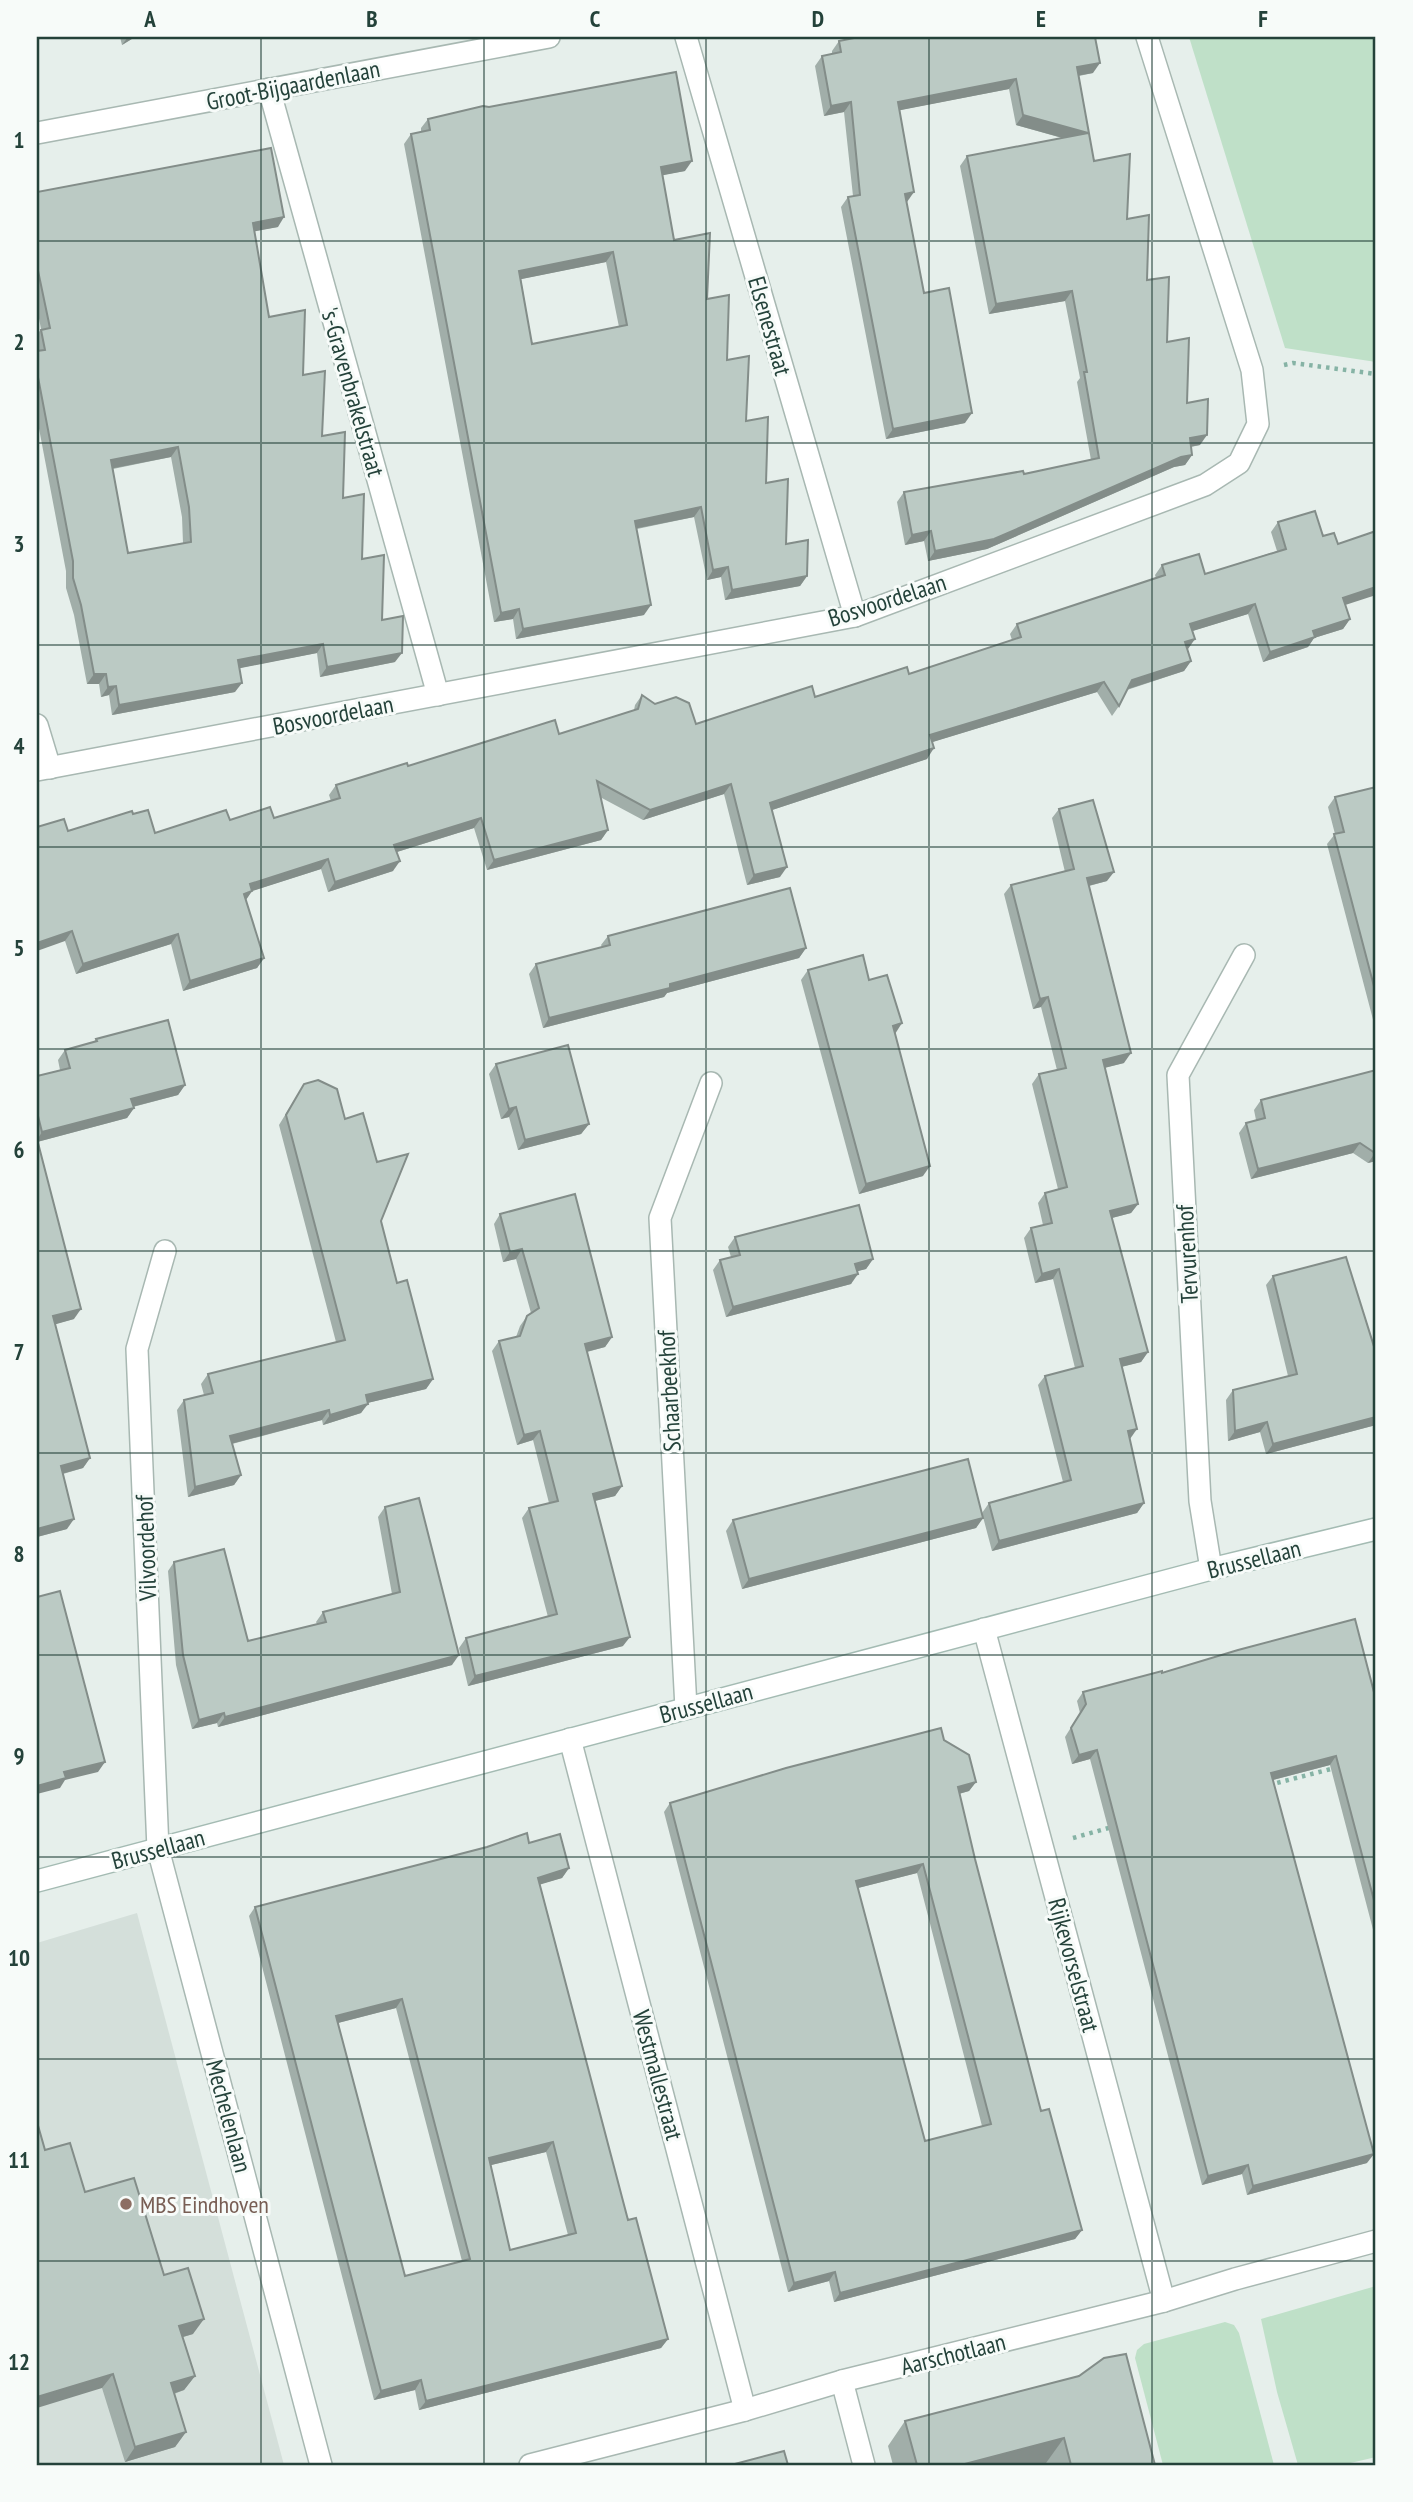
<svg xmlns="http://www.w3.org/2000/svg" width="1413" height="2502" font-family="'PT Sans Narrow',sans-serif">
<style>
.built{fill:#d4dfda}
.green{fill:#bfe0c8}
.lines{fill:none;stroke-linecap:round;stroke-linejoin:round}
.street-casing{stroke:#a8b8b2;stroke-width:24}
.secondary-casing{stroke:#a4bbb3;stroke-width:24}
.path{stroke:#86b3a5;stroke-width:4.5;stroke-dasharray:3.5 5;stroke-linecap:butt}
.street{stroke:#fff;stroke-width:21}
.secondary{stroke:#fff;stroke-width:21}
.wall{fill:#a1aea9;fill-rule:evenodd}
.shaded-wall{fill:#838d89}
.building{fill:#bbcac4;stroke:#838d89;stroke-width:2;fill-rule:evenodd}
.grid{fill:none;stroke:#24423a;stroke-width:2;stroke-opacity:0.55}
.education-dot{fill:#8d6e63;stroke:#f7fbf9;stroke-width:2.5}
.labels{text-anchor:middle;dominant-baseline:central;stroke-width:6;stroke-linejoin:round;paint-order:stroke}
.street-label{font-size:24px;fill:#24423a;stroke:#f7fbf9}
.education-label{font-size:24px;fill:#785e54;stroke:#f7fbf9;text-anchor:start}
.neatline{fill:none;stroke:#24423a;stroke-width:2.5}
.grid-label{font-size:23px;text-anchor:middle;font-weight:bold;fill:#24423a}
</style>
<rect width="100%" height="100%" fill="#e6efeb"/>
<path class="built" d="M137,1913L284,2465H37V1943Z"/>
<g class="green">
<path d="M1189,37H1376V362L1285,348Z"/>
<path d="M1376,2286V2457L1342,2465H1298L1277,2392L1261,2319Z"/>
<path d="M1225,2322L1234,2325L1239,2333L1274,2465H1163L1135,2358L1137,2350L1144,2344Z"/>
</g>
<g class="lines">
<defs>
<g id="street">
<path d="M686,37L855,616"/>
<path d="M269,89L438,695"/>
<path d="M37,133L549,37"/>
<path d="M37,725L50,768"/>
<path d="M37,770L855,616L1205,485L1239,463L1258,424L1252,370L1147,37"/>
<path d="M165,1251L137,1349L158,1849L321,2465"/>
<path d="M1211,1569L1200,1501L1178,1075L1244,955"/>
<path d="M984,1629L1164,2301"/>
<path d="M686,1708L660,1218L711,1083"/>
<path d="M570,1739L745,2410"/>
<path d="M842,2381L864,2465"/>
<path d="M530,2465L745,2410L842,2381L1164,2301L1235,2279L1376,2241"/>
</g>
<path id="secondary" d="M37,1881L1211,1569L1376,1529"/>
</defs>
<use href="#street" class="street-casing"/>
<use href="#secondary" class="secondary-casing"/>
<g class="path">
<path d="M1284,365L1293,363L1376,374"/>
<path d="M1269,1785L1335,1768"/>
<path d="M1073,1838L1112,1827"/>
</g>
<use href="#street" class="street"/>
<use href="#secondary" class="secondary"/>
</g>
<g class="wall">
<path d="M120,37H135L122,45Z"/>
<path d="M839,41L1093,73L1079,76L1094,161L1127,219L1200,445L1191,447L1192,455L1185,465L1174,467L987,549L928,561L924,541L905,545L897,502L904,492L1024,474L1091,460L1077,382L1080,378L1065,301L989,314L960,166L967,156L1062,138L1016,125L1009,89L900,110L906,202L924,293L965,423L886,439L841,207L848,197L853,196L844,112L824,116L815,66L822,56L832,54V51Z"/>
<path d="M428,119L685,171L662,175L674,240L707,299L786,544L807,576L800,586L725,600L721,577L707,580L694,517L637,529L644,615L516,639L513,619L494,622L404,144L411,134L421,132V128ZM606,262L619,327L532,344L521,279Z"/>
<path d="M37,192L278,227L254,231L269,317L303,375L395,662L320,677L317,653L239,668L235,692L112,715L109,695L101,697L99,684H87L74,615L66,588V571L37,418V335L41,329L37,308ZM171,457L182,517L183,543L128,553L113,469Z"/>
<path d="M1278,522L1345,605L1350,619L1343,629L1314,638L1308,647L1263,662L1248,614L1192,631L1187,649L1191,661L1184,671L1127,690L1119,706L1112,716L1097,692L932,742L927,759L772,810L780,877L747,885L724,794L643,820L600,797L608,830L601,840L487,870L474,828L397,852L393,871L328,892L321,869L252,891L246,900L264,958L257,968L183,991L171,944L76,974L65,941L68,831L133,814L155,833L230,820L274,818L331,801L329,795L336,785L408,766L559,734L634,710L635,705L642,695L655,704L696,724L909,674L1012,640L1010,634L1017,624L1156,578L1155,575L1162,565L1205,574L1277,551L1271,532Z"/>
<path d="M1376,787V1031L1327,844L1335,834L1328,807L1335,797Z"/>
<path d="M1059,809L1107,881L1089,886L1124,1063L1104,1068L1138,1204L1131,1213L1112,1218L1148,1352L1141,1362L1121,1367L1129,1439L1144,1503L1137,1513L992,1551L982,1513L989,1503L1063,1482L1038,1385L1045,1376L1075,1368L1053,1279L1035,1283L1024,1238L1031,1228L1043,1225L1038,1203L1045,1193L1058,1189L1032,1084L1039,1074L1057,1070L1041,1007L1033,1009L1004,894L1011,885L1065,872L1052,818Z"/>
<path d="M608,936L806,948L799,958L667,993L664,997L543,1028L529,974L536,964L602,947L601,945Z"/>
<path d="M808,970L869,980L895,1033L923,1176L859,1194L801,980Z"/>
<path d="M96,1039L185,1085L178,1095L133,1107L134,1108L127,1118L37,1142L74,1319L55,1324L90,1458L83,1468L63,1474L67,1529L37,1537V1076L60,1070L58,1060L65,1050L94,1042Z"/>
<path d="M496,1064L589,1124L581,1134L518,1150L509,1117L501,1119L489,1074Z"/>
<path d="M1376,1070V1161L1368,1163L1353,1153L1251,1179L1239,1133L1246,1123L1256,1120L1254,1110L1261,1100Z"/>
<path d="M304,1084L345,1119L381,1221L397,1283L433,1379L426,1389L367,1403L361,1413L323,1425L322,1420L232,1444L241,1475L234,1485L188,1497L177,1410L184,1400L204,1395L201,1384L208,1374L336,1342L279,1125Z"/>
<path d="M500,1214L612,1337L605,1347L587,1352L622,1486L615,1496L595,1501L623,1646L468,1686L459,1648L466,1638L548,1617L522,1518L529,1508L549,1503L533,1440L517,1445L492,1351L499,1341L516,1337L520,1326L527,1316L531,1313L516,1259L503,1262L494,1224Z"/>
<path d="M735,1237L873,1259L866,1269L857,1271L851,1284L726,1317L713,1270L720,1260L731,1257L728,1247Z"/>
<path d="M1273,1276L1376,1353V1425L1266,1454L1260,1432L1228,1441L1226,1400L1233,1390L1288,1376L1266,1285Z"/>
<path d="M385,1507L452,1665L218,1727L217,1723L192,1729L176,1665L168,1571L174,1562L248,1641L317,1624L316,1622L323,1612L392,1594L378,1517Z"/>
<path d="M983,1518L976,1528L742,1589L726,1531L733,1520Z"/>
<path d="M1162,1673L1376,1700V1941L1330,1765L1273,1780L1367,2163L1247,2195L1242,2174L1202,2185L1090,1759L1072,1764L1065,1737L1080,1713L1077,1701L1083,1692Z"/>
<path d="M944,1740L976,1782L969,1791L959,1794L975,1859L1041,2111L1082,2230L1075,2239L834,2302L829,2281L788,2292L664,1812L670,1803ZM917,1873L982,2126L925,2141L858,1888Z"/>
<path d="M569,1868L562,1878L540,1884L628,2220L668,2339L661,2348L419,2410L415,2390L374,2400L249,1916L255,1907ZM396,2008L462,2261L405,2276L338,2023ZM546,2152L568,2235L510,2250L491,2165Z"/>
<path d="M45,2150L164,2275L193,2334L183,2337L195,2376L184,2390L174,2394L186,2432L175,2447L125,2462L102,2388Z"/>
<path d="M1079,2376L1155,2465H1047L1046,2463L1038,2465H893L888,2446L905,2421Z"/>
</g>
<g class="shaded-wall">
<path d="M128,37H135L122,45Z"/>
<path d="M1100,63L1093,73L1070,77L1077,67Z"/>
<path d="M1016,79L1009,89L891,112L898,102Z"/>
<path d="M851,102L844,112L824,116L831,106Z"/>
<path d="M1023,115L1088,133L1081,143L1016,125Z"/>
<path d="M692,161L685,171L654,177L661,167Z"/>
<path d="M914,192L907,202L898,204L905,194Z"/>
<path d="M284,217L278,227L246,233L253,223Z"/>
<path d="M613,252L606,262L512,281L519,271Z"/>
<path d="M1072,291L1065,301L989,314L996,304Z"/>
<path d="M972,413L965,423L886,439L893,429Z"/>
<path d="M1207,435L1200,445L1183,448L1190,438Z"/>
<path d="M178,447L171,457L104,470L111,460Z"/>
<path d="M1192,455L1185,465L1174,467L987,549L928,561L935,551L1181,457Z"/>
<path d="M701,507L694,517L628,530L635,521Z"/>
<path d="M931,531L924,541L905,545L912,535Z"/>
<path d="M728,567L721,577L707,580L713,570Z"/>
<path d="M807,576L800,586L725,600L732,590Z"/>
<path d="M1376,587V595L1336,608L1343,598Z"/>
<path d="M1255,604L1248,614L1183,634L1190,624Z"/>
<path d="M651,605L644,615L516,639L523,629Z"/>
<path d="M519,609L513,619L494,622L501,613Z"/>
<path d="M1350,619L1343,629L1314,638L1308,647L1263,662L1270,652L1313,631Z"/>
<path d="M1195,639L1188,649L1178,652L1185,642Z"/>
<path d="M323,644L317,653L231,670L238,660Z"/>
<path d="M402,653L395,662L320,677L327,667Z"/>
<path d="M1191,661L1184,671L1125,690L1132,680Z"/>
<path d="M94,674H106L99,684H87Z"/>
<path d="M1104,682L1097,692L923,745L930,735Z"/>
<path d="M242,683L235,692L112,715L119,705Z"/>
<path d="M116,686L109,695L101,697L108,687Z"/>
<path d="M934,748L927,759L763,813L770,803Z"/>
<path d="M731,784L724,794L643,820L650,810Z"/>
<path d="M481,818L474,828L387,855L394,845Z"/>
<path d="M608,830L601,840L487,870L494,860Z"/>
<path d="M328,859L321,869L243,894L250,884Z"/>
<path d="M400,861L393,871L328,892L335,882Z"/>
<path d="M787,867L780,877L747,885L754,875Z"/>
<path d="M1114,872L1107,881L1080,888L1087,878Z"/>
<path d="M252,891L245,901L244,894Z"/>
<path d="M72,931L65,941L37,951V943Z"/>
<path d="M178,934L171,944L76,974L83,964Z"/>
<path d="M806,948L799,958L667,993L664,997L543,1028L549,1018L670,984Z"/>
<path d="M264,958L257,968L183,991L190,981Z"/>
<path d="M1048,997L1041,1007L1033,1009L1040,999Z"/>
<path d="M902,1023L895,1034L893,1026Z"/>
<path d="M1131,1053L1124,1063L1096,1070L1103,1060Z"/>
<path d="M185,1085L178,1095L124,1109L131,1099Z"/>
<path d="M516,1107L509,1117L501,1119L509,1109Z"/>
<path d="M134,1108L127,1118L37,1142V1140L42,1132Z"/>
<path d="M589,1124L581,1134L518,1150L525,1140Z"/>
<path d="M1360,1143L1353,1153L1251,1179L1258,1169Z"/>
<path d="M1375,1153H1376V1161L1368,1163Z"/>
<path d="M930,1166L923,1176L859,1194L866,1184Z"/>
<path d="M1138,1204L1131,1213L1104,1220L1110,1211Z"/>
<path d="M522,1249L516,1259L503,1262L510,1252Z"/>
<path d="M873,1259L866,1269L847,1274L855,1264Z"/>
<path d="M1059,1269L1053,1279L1035,1283L1042,1274Z"/>
<path d="M858,1274L851,1284L726,1317L733,1307Z"/>
<path d="M81,1309L74,1319L46,1327L53,1316Z"/>
<path d="M612,1337L605,1347L578,1354L585,1344Z"/>
<path d="M1148,1352L1141,1362L1113,1369L1120,1359Z"/>
<path d="M433,1379L426,1389L359,1405L366,1395Z"/>
<path d="M368,1404L361,1413L323,1425L330,1415Z"/>
<path d="M329,1410L322,1420L223,1446L230,1436Z"/>
<path d="M1376,1417V1425L1266,1454L1273,1444Z"/>
<path d="M1267,1422L1260,1432L1228,1441L1235,1431Z"/>
<path d="M1137,1429L1130,1439L1121,1441L1128,1431Z"/>
<path d="M540,1431L533,1440L517,1445L524,1435Z"/>
<path d="M90,1458L83,1468L54,1476L61,1466Z"/>
<path d="M241,1475L234,1485L188,1497L195,1487Z"/>
<path d="M622,1486L615,1496L586,1503L593,1494Z"/>
<path d="M1144,1503L1137,1513L992,1551L999,1541Z"/>
<path d="M983,1518L976,1528L742,1589L749,1579Z"/>
<path d="M74,1519L67,1529L37,1537V1529Z"/>
<path d="M630,1637L623,1646L468,1686L475,1676Z"/>
<path d="M459,1655L452,1665L218,1727L225,1717Z"/>
<path d="M224,1713L217,1723L192,1729L199,1720Z"/>
<path d="M1097,1750L1090,1759L1072,1764L1079,1755Z"/>
<path d="M1336,1756L1330,1765L1265,1782L1271,1773Z"/>
<path d="M105,1762L98,1772L65,1780L60,1788L37,1794V1786L64,1772Z"/>
<path d="M976,1782L969,1791L951,1796L958,1787Z"/>
<path d="M923,1864L917,1873L850,1890L856,1881Z"/>
<path d="M569,1868L562,1878L532,1887L538,1878Z"/>
<path d="M402,1999L396,2008L330,2025L336,2016Z"/>
<path d="M553,2142L546,2152L483,2167L489,2158Z"/>
<path d="M1374,2154L1367,2163L1247,2195L1253,2186Z"/>
<path d="M1248,2165L1242,2174L1202,2185L1208,2176Z"/>
<path d="M1082,2230L1075,2239L834,2302L840,2293Z"/>
<path d="M835,2272L829,2281L788,2292L794,2283Z"/>
<path d="M204,2319L193,2334L169,2341L179,2326Z"/>
<path d="M668,2339L661,2348L419,2410L426,2401Z"/>
<path d="M113,2374L102,2388L37,2408V2397Z"/>
<path d="M195,2376L184,2390L160,2398L171,2383Z"/>
<path d="M421,2380L415,2390L374,2400L381,2391Z"/>
<path d="M186,2432L175,2447L125,2462L135,2447Z"/>
<path d="M1064,2438L1046,2463L1038,2465H961Z"/>
</g>
<g class="building">
<path d="M859,37H1095L1100,63L1077,67L1094,161L1130,154L1127,219L1149,215L1147,280L1169,277L1167,342L1189,338L1187,403L1208,399L1207,435L1190,438L1192,455L1181,457L994,539L935,551L931,531L912,535L904,492L1023,471L1024,474L1099,458L1084,372H1087L1072,291L996,304L967,156L1088,133L1023,115L1016,79L898,102L914,192L905,194L924,293L949,288L972,413L893,429L848,197L860,195L851,102L831,106L822,56L841,52L839,41Z"/>
<path d="M676,72L692,161L661,167L674,240L710,233L707,299L729,295L727,360L749,356L746,421L768,417L766,483L788,479L786,544L808,540L807,576L732,590L728,567L713,570L701,507L635,521L651,605L523,629L519,609L501,613L411,134L430,130L428,119L483,106L489,107ZM613,252L627,325L532,344L519,271Z"/>
<path d="M271,148L284,217L253,223L269,317L305,310L303,375L325,371L322,436L345,432L343,498L364,494L362,559L384,555L382,620L403,616L402,653L327,667L323,644L238,660L242,683L119,705L116,686L108,687L106,674H94L81,605L73,578V561L37,372V351L45,350L41,330L50,328L37,266V192ZM178,447L189,507L191,542L128,553L111,460Z"/>
<path d="M1315,511L1323,536L1334,533L1338,544L1376,531V587L1343,598L1350,619L1313,631L1315,637L1270,652L1255,604L1190,624L1195,639L1185,642L1191,661L1132,680L1119,706L1104,682L930,735L934,748L770,803L787,867L754,875L731,784L650,810L597,781L608,830L494,860L481,818L394,845L400,861L335,882L328,859L250,884L252,891L244,894L264,958L190,981L178,934L83,964L72,931L37,943V827L64,819L68,831L132,811L133,814L148,810L155,833L226,810L230,820L270,807L274,818L340,798L336,785L407,763L408,766L555,720L559,734L638,709L642,695L655,704L676,697L689,703L696,724L812,686L815,697L907,667L909,674L1021,637L1017,624L1165,575L1162,565L1199,554L1205,574L1286,549L1278,522Z"/>
<path d="M1376,787V994L1334,834L1344,832L1335,797Z"/>
<path d="M1093,800L1114,872L1087,878L1131,1053L1103,1060L1138,1204L1110,1211L1148,1352L1120,1359L1137,1429L1128,1431L1144,1503L999,1541L989,1503L1071,1480L1045,1376L1083,1366L1059,1269L1042,1274L1031,1228L1052,1223L1045,1193L1067,1187L1039,1074L1066,1068L1048,997L1040,999L1011,885L1074,869L1059,809Z"/>
<path d="M790,888L806,948L670,984V988L549,1018L536,964L610,945L608,936Z"/>
<path d="M863,955L869,980L887,975L902,1023L893,1026L930,1166L866,1184L808,970Z"/>
<path d="M168,1020L185,1085L131,1099L134,1108L42,1132L37,1112V1076L70,1068L65,1050L97,1041L96,1039Z"/>
<path d="M568,1045L589,1124L525,1140L516,1107L509,1109L496,1064Z"/>
<path d="M1376,1070V1153H1375L1360,1143L1258,1169L1246,1123L1265,1118L1261,1100Z"/>
<path d="M318,1080L337,1089L345,1119L363,1113L377,1162L408,1154L381,1221L397,1283L407,1280L433,1379L366,1395L368,1404L330,1415L329,1410L230,1436L241,1475L195,1487L184,1400L213,1393L208,1374L345,1340L286,1115L304,1084Z"/>
<path d="M37,1139L81,1309L53,1316L90,1458L61,1466L74,1519L37,1529Z"/>
<path d="M575,1194L612,1337L585,1344L622,1486L593,1494L630,1637L475,1676L466,1638L557,1614L529,1508L558,1501L540,1431L524,1435L499,1341L520,1336L527,1316L539,1308L522,1249L510,1252L500,1214Z"/>
<path d="M859,1205L873,1259L855,1264L858,1274L733,1307L720,1260L740,1255L735,1237Z"/>
<path d="M1346,1257L1376,1353V1417L1273,1444L1267,1422L1235,1431L1233,1390L1297,1374L1273,1276Z"/>
<path d="M968,1459L983,1518L749,1579L733,1520Z"/>
<path d="M419,1498L459,1655L225,1717L224,1713L199,1720L183,1655L174,1562L224,1549L248,1641L326,1622L323,1612L400,1592L385,1507Z"/>
<path d="M60,1591L105,1762L64,1772L66,1778L37,1786V1597Z"/>
<path d="M1355,1619L1376,1700V1908L1336,1756L1271,1773L1374,2154L1253,2186L1248,2165L1208,2176L1097,1750L1079,1755L1071,1728L1086,1704L1083,1692L1162,1671V1673L1238,1650Z"/>
<path d="M941,1728L944,1740L969,1755L976,1782L958,1787L975,1859L1041,2111L1049,2109L1082,2230L840,2293L835,2272L794,2283L670,1803L786,1768ZM923,1864L991,2124L925,2141L856,1881Z"/>
<path d="M527,1833L529,1843L560,1834L569,1868L538,1878L628,2220L636,2218L668,2339L426,2401L421,2380L381,2391L255,1907L487,1847ZM402,1999L470,2259L405,2276L336,2016ZM553,2142L576,2233L510,2250L489,2158Z"/>
<path d="M37,2122L45,2150L70,2143L85,2192L134,2178L164,2275L188,2268L204,2319L179,2326L195,2376L171,2383L186,2432L135,2447L113,2374L37,2397Z"/>
<path d="M1126,2354L1155,2465H1071L1064,2438L961,2465H917L905,2421L1079,2376L1104,2358Z"/>
<path d="M784,2451L788,2465H731Z"/>
</g>
<path class="grid" d="M261,37V2465M484,37V2465M706,37V2465M929,37V2465M1152,37V2465M37,241H1376M37,443H1376M37,645H1376M37,847H1376M37,1049H1376M37,1251H1376M37,1453H1376M37,1655H1376M37,1857H1376M37,2059H1376M37,2261H1376"/>
<circle class="education-dot" cx="126" cy="2204" r="7"/>
<g class="labels">
<g class="street-label">
<text transform="translate(293 85) rotate(-11)">Groot-Bijgaardenlaan</text>
<text transform="translate(770 326) rotate(74)">Elsenestraat</text>
<text transform="translate(353 392) rotate(74)">'s-Gravenbrakelstraat</text>
<text transform="translate(887 600) rotate(-18)">Bosvoordelaan</text>
<text transform="translate(333 715) rotate(-11)">Bosvoordelaan</text>
<text transform="translate(1187 1254) rotate(-93)">Tervurenhof</text>
<text transform="translate(669 1391) rotate(-93)">Schaarbeekhof</text>
<text transform="translate(146 1548) rotate(-92)">Vilvoordehof</text>
<text transform="translate(1254 1559) rotate(-14)">Brussellaan</text>
<text transform="translate(706 1703) rotate(-15)">Brussellaan</text>
<text transform="translate(158 1849) rotate(-15)">Brussellaan</text>
<text transform="translate(1074 1965) rotate(75)">Rijkevorselstraat</text>
<text transform="translate(658 2075) rotate(75)">Westmallestraat</text>
<text transform="translate(229 2116) rotate(75)">Mechelenlaan</text>
<text transform="translate(953 2354) rotate(-14)">Aarschotlaan</text>
</g>
<g class="education-label">
<text x="140" y="2204">MBS Eindhoven</text>
</g>
</g>
<rect width="1413" height="2502" fill="none" stroke="#f7fbf9" stroke-width="77"/>
<rect x="38" y="38" width="1336" height="2426" class="neatline"/>
<g class="grid-label">
<text x="150" y="27">A</text>
<text x="372" y="27">B</text>
<text x="595" y="27">C</text>
<text x="818" y="27">D</text>
<text x="1041" y="27">E</text>
<text x="1263" y="27">F</text>
<text x="19" y="148">1</text>
<text x="19" y="350">2</text>
<text x="19" y="552">3</text>
<text x="19" y="754">4</text>
<text x="19" y="956">5</text>
<text x="19" y="1158">6</text>
<text x="19" y="1360">7</text>
<text x="19" y="1562">8</text>
<text x="19" y="1764">9</text>
<text x="19" y="1966">10</text>
<text x="19" y="2168">11</text>
<text x="19" y="2370">12</text>
</g>
</svg>
